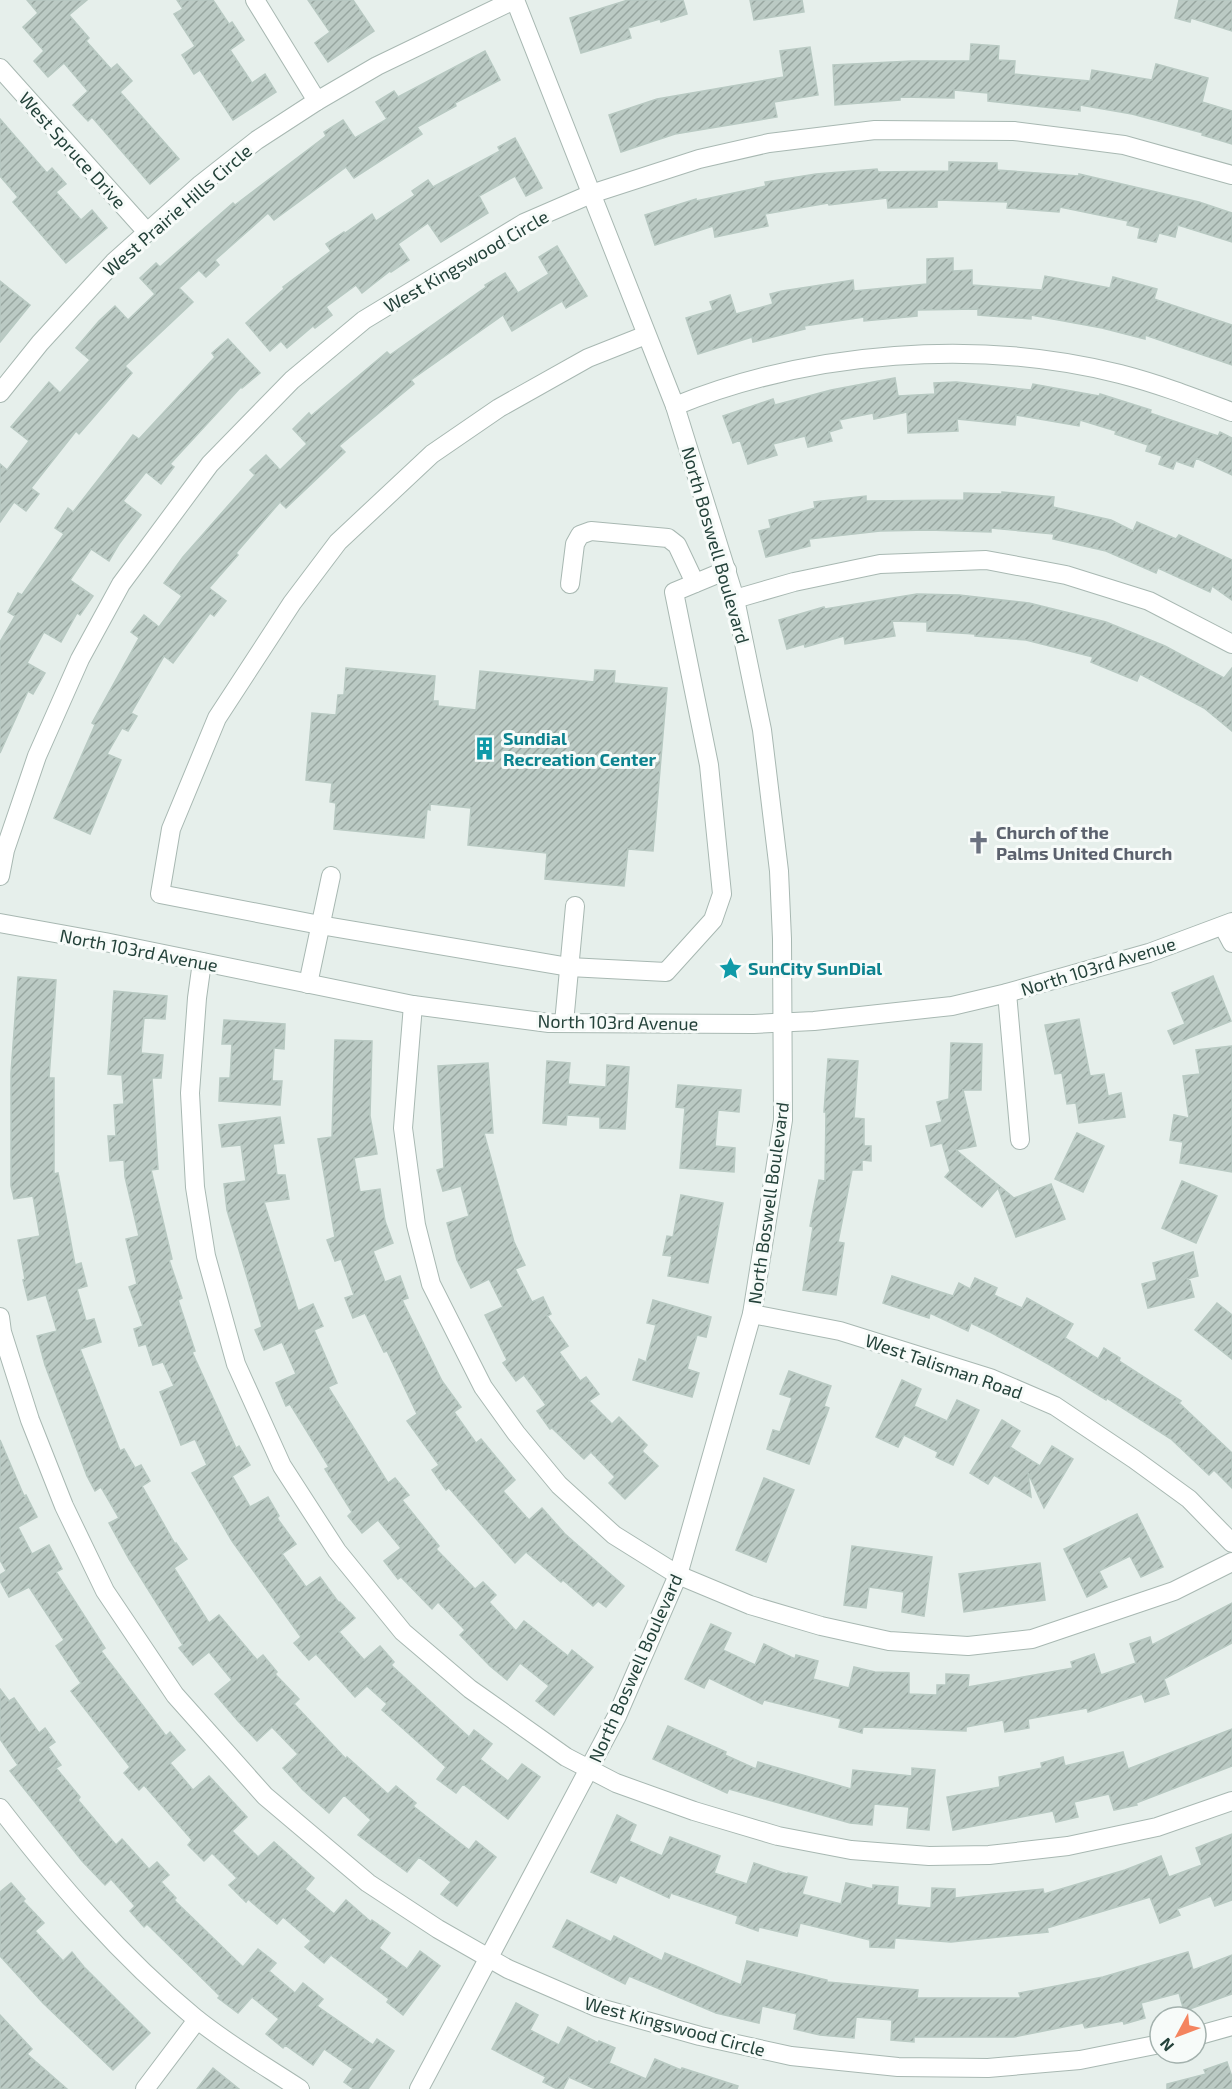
<svg xmlns="http://www.w3.org/2000/svg" width="1232" height="2089" font-family="'Exo 2',sans-serif">
<style>
.building{fill:url(#building-hatch);stroke:#b8c9c2;stroke-width:1.5}
.lines{fill:none;stroke-linecap:round;stroke-linejoin:round}
.minor-casing{stroke:#a8b8b2;stroke-width:20}
.minor{stroke:#fff;stroke-width:18}
.labels{text-anchor:middle;dominant-baseline:central;stroke-width:6;stroke-linejoin:round;paint-order:stroke}
.street-label{font-size:18px;fill:#24423a;stroke:#f7fbf9}
.culture-label{font-size:18px;font-weight:bold;fill:#0d838f;stroke:#f7fbf9;text-anchor:start}
.worship-label{font-size:18px;font-weight:bold;fill:#5b616d;stroke:#f7fbf9;text-anchor:start}
</style>
<defs>
<pattern id="building-hatch" width="6" height="6" patternUnits="userSpaceOnUse" patternTransform="scale(1.5)"><rect width="6" height="6" fill="#bbcac4"/><path d="M-1 1l2-2M0 6l6-6M5 7l2-2" fill="none" stroke="#98a6a0"/></pattern>
</defs>
<rect width="100%" height="100%" fill="#e6efeb"/>
<g class="building">
<path d="M27,0H87L69,15L89,38L86,41L111,69L117,64L132,81L120,92L179,159L150,184L92,117L88,121L73,105L88,91L64,63L48,77L34,61L44,51L23,27L38,13Z"/>
<path d="M177,0H213L229,24L232,22L244,40L230,50L252,83L265,74L276,92L233,120L200,70L194,74L182,55L195,46L174,14L183,9Z"/>
<path d="M308,0H353L374,31L328,62L315,43L330,32Z"/>
<path d="M628,0H683L687,14L661,22L660,19L628,28L631,38L581,53L570,18Z"/>
<path d="M750,0H802L804,12L754,20Z"/>
<path d="M1179,0H1232V31L1191,18L1190,22L1175,18Z"/>
<path d="M971,44L999,46L998,60L1015,61L1014,74L1090,81L1092,70L1152,80L1156,64L1208,78L1202,102L1232,111V144L1202,135L1203,133L1132,114L1080,105V111L988,101V93L954,90V98L900,97V100L835,105L833,65L912,61H970Z"/>
<path d="M810,47L818,95L774,102L777,117L675,134L621,152L609,115L657,99L784,77L780,51Z"/>
<path d="M485,51L500,80L455,103L456,106L417,127L422,134L354,178L346,167L274,220L268,213L215,260L219,265L206,277L199,270L179,288L193,302L125,366L132,373L79,434L76,431L31,488L39,494L26,511L14,502L0,522V464L7,470L29,441L11,427L49,382L60,393L90,360L76,348L99,321L115,306L128,320L155,294L140,278L156,263L160,267L233,203L235,205L326,136L324,132L343,120L355,138L387,119L376,102L394,91L398,97Z"/>
<path d="M0,119L47,173L52,168L66,184L56,192L81,220L92,210L107,228L66,263L13,202L18,197L0,176Z"/>
<path d="M515,138L542,188L526,196L515,176L479,196L488,213L441,242L428,223L398,244L409,260L391,272L390,271L362,293L356,285L326,307L332,315L315,328L313,326L287,348L281,341L270,351L246,323L284,289L283,287L331,251L326,244L344,232L345,233L372,214L376,221L415,195L412,191L428,180L433,187L500,151L498,147Z"/>
<path d="M949,162L997,163V170L1079,176V174L1199,202L1232,213V242L1178,225L1175,237L1159,233L1156,242L1138,238L1140,228L1127,225L1128,221L1060,207L1059,212L1007,208L1008,202L937,200V207L888,208L887,198L829,205L828,203L765,214L768,226L715,237L713,226L655,245L645,215L696,199V201L766,186L765,182L816,174L877,169L878,172L949,171Z"/>
<path d="M557,246L587,296L566,308L562,301L512,331L503,315L411,380L414,384L339,446L345,452L286,508L280,502L236,553L238,555L209,588L226,601L214,616L210,613L173,663L164,656L131,713L137,716L128,731L122,728L107,754L121,760L90,834L54,818L95,725L92,723L139,638L131,632L144,615L159,627L182,596L164,583L183,557L255,475L250,470L266,455L280,470L307,444L293,429L309,413L311,416L387,352L390,355L486,287L485,285L505,273L518,293L549,274L539,257Z"/>
<path d="M953,258V271L972,270V285L1042,290L1045,276L1110,288L1113,277L1157,289L1154,299L1232,325V365L1145,335V339L1102,328L1031,315V319L978,315V309L917,310V316L864,321V317L804,326L805,329L753,342L752,337L698,354L686,318L713,310L710,302L730,295L736,314L773,304L770,294L782,291L853,280L854,291L927,284V259Z"/>
<path d="M0,281L30,305L0,342Z"/>
<path d="M228,339L260,373L242,388L241,387L170,464L174,467L161,484L146,472L123,501L141,515L119,544L109,561L91,549L70,580L93,596L80,615L77,613L61,642L44,632L27,663L45,673L33,694L28,691L0,753V642L15,616L8,612L18,593L22,595L64,534L55,528L68,508L73,512L133,435L139,439L215,357L212,353Z"/>
<path d="M895,378L898,396L935,394L934,383L956,382L1031,390L1033,384L1099,396L1100,394L1151,410L1150,413L1218,436L1220,432L1232,438V475L1196,458L1193,467L1176,461L1173,469L1159,464L1162,456L1146,451L1148,445L1115,434L1116,431L1080,420L1079,426L1016,415L1015,425L957,419L958,431L908,433L907,412L874,419L873,413L839,420L842,428L829,432L832,441L808,447L805,436L773,444L777,455L748,464L740,440L733,443L723,416L773,399L775,405L831,390Z"/>
<path d="M1002,492L1054,497L1053,507L1111,520L1133,531L1137,522L1176,539L1179,535L1232,560V600L1212,586L1210,592L1158,568L1156,573L1106,551L1053,539L1054,534L991,528V532L928,530L880,531L809,539L810,546L766,557L759,531L771,528L769,520L815,508L814,502L866,496V501L964,500V493L1002,494Z"/>
<path d="M917,594L959,595L1029,603L1106,622L1165,646L1224,678L1232,668V731L1204,708L1140,674L1137,681L1091,662L1093,657L1026,640L975,636V634L927,631V622L892,621L895,636L845,644L844,636L805,647L804,644L787,649L779,620L824,607L825,609Z"/>
<path d="M346,668L435,676L433,701H438V706L476,710L480,671L594,682L595,670L615,671L614,683L667,688L653,851L628,849L624,886L545,879L547,853L468,845L471,808L430,804V810L427,809L424,838L334,829L336,803L330,802L332,783L306,780L312,713L336,715L338,695H344Z"/>
<path d="M1213,976L1231,1021L1174,1044L1168,1031L1185,1024L1172,993Z"/>
<path d="M18,977L56,980L49,1078H54V1174L58,1173L75,1265L81,1263L87,1286L77,1289L86,1321L94,1319L101,1342L80,1349L120,1451L124,1449L135,1468L141,1465L150,1481L142,1486L175,1544L176,1543L187,1559L174,1568L209,1623L219,1615L257,1660L263,1655L277,1672L275,1674L299,1699L294,1704L346,1759L347,1757L388,1794L396,1786L416,1803L413,1806L469,1850L476,1841L496,1857L457,1906L441,1894L451,1882L419,1857L407,1872L358,1835L371,1820L344,1795L329,1813L303,1790L283,1768L298,1754L272,1727L257,1741L238,1721L215,1694L232,1680L209,1652L193,1665L179,1648L183,1645L129,1559L109,1523L119,1518L101,1487L95,1491L87,1476L45,1365L37,1336L57,1331L46,1295L28,1300L23,1280L25,1279L18,1240L40,1236L33,1196L14,1199L11,1186V1073Z"/>
<path d="M114,991L167,996L165,1019L144,1018L141,1053L163,1055L161,1078H152L158,1169L151,1170L172,1259L169,1260L182,1298L178,1300L195,1351L192,1352L236,1448L239,1446L250,1465L232,1476L250,1507L268,1497L279,1516L277,1518L296,1544L282,1554L306,1587L320,1577L339,1603L340,1602L355,1618L339,1632L364,1660L380,1646L394,1662L391,1665L469,1737L474,1730L492,1744L480,1759L508,1781L522,1764L540,1777L508,1819L463,1784L456,1793L437,1779L446,1767L382,1710L387,1704L367,1686L355,1697L316,1654L309,1660L294,1643L301,1637L232,1541L192,1473L207,1465L195,1439L181,1445L160,1392L174,1386L163,1362L153,1365L146,1344L139,1346L134,1329L143,1326L129,1287L137,1284L126,1239L139,1236L125,1177L124,1160L110,1161L108,1136H116L114,1105L124,1104L122,1075L108,1074Z"/>
<path d="M1079,1019L1090,1076L1104,1074L1108,1096L1121,1093L1125,1117L1079,1123L1076,1103L1067,1104L1062,1073L1055,1074L1045,1025Z"/>
<path d="M224,1020L285,1024L284,1049L274,1048L272,1081H282L280,1105L219,1101L220,1078H230L232,1044H222Z"/>
<path d="M335,1040L372,1041L370,1116L377,1154L354,1158L360,1192L380,1189L385,1221L393,1243L373,1251L385,1282L400,1276L408,1298L402,1300L442,1381L461,1407L454,1412L476,1443L481,1439L515,1480L503,1491L529,1520L542,1508L565,1534L624,1586L606,1607L598,1601L593,1606L563,1580L561,1582L526,1552L515,1563L449,1488L446,1490L432,1470L439,1465L407,1421L417,1414L387,1351L384,1352L365,1313L353,1318L345,1298L354,1295L341,1259L335,1261L327,1240L335,1237L318,1139L332,1137Z"/>
<path d="M951,1043L982,1044L981,1090H963L976,1146L956,1150L1014,1198L1051,1184L1065,1219L1016,1237L998,1188L982,1207L945,1177L950,1171L942,1143L931,1146L926,1126L942,1122L937,1102L949,1099Z"/>
<path d="M1232,1046V1172L1180,1163L1183,1142L1170,1140L1174,1115L1189,1118L1183,1076L1200,1074L1196,1050Z"/>
<path d="M828,1059L858,1061L854,1118L864,1119V1146H871V1161L862,1160V1170H852L838,1242L844,1243L836,1295L803,1290L813,1227L810,1226L819,1180L825,1181L826,1112H824Z"/>
<path d="M547,1061L570,1063L568,1084L606,1087L607,1065L629,1067L625,1129L600,1128V1117L567,1115L566,1125L543,1123Z"/>
<path d="M488,1063L493,1133H484L514,1242L525,1265L515,1269L532,1302L543,1297L551,1314L547,1316L568,1346L559,1352L580,1381L586,1377L599,1394L589,1401L612,1424L619,1417L647,1445L642,1451L658,1466L625,1499L609,1483L615,1477L591,1452L584,1459L552,1428L550,1429L537,1411L546,1405L524,1375L516,1381L503,1363L507,1360L485,1315L503,1307L489,1279L471,1288L457,1260L447,1223L469,1216L461,1186L443,1191L437,1170L444,1168L438,1066Z"/>
<path d="M678,1085L741,1090L739,1112L718,1110L715,1146L735,1148L734,1172L680,1168L685,1108L676,1107Z"/>
<path d="M280,1117L284,1143L273,1144L277,1175H285L289,1199L264,1202L298,1311L313,1304L323,1326L314,1330L337,1383L328,1387L388,1483L395,1478L409,1495L402,1500L439,1546L436,1549L475,1589L483,1582L496,1595L489,1602L516,1631L524,1621L568,1656L572,1650L593,1667L554,1715L536,1701L549,1686L520,1663L507,1680L490,1666L460,1635L465,1630L438,1602L432,1609L401,1577L398,1579L384,1561L401,1548L378,1520L362,1533L348,1516L352,1512L325,1469L329,1467L290,1404L286,1406L276,1383L296,1374L282,1342L264,1350L255,1330L262,1327L227,1210L224,1184L246,1181L241,1145L222,1147L219,1125Z"/>
<path d="M1077,1133L1104,1146L1083,1192L1055,1179Z"/>
<path d="M1182,1181L1217,1196L1196,1243L1162,1228Z"/>
<path d="M681,1195L723,1203L708,1283L668,1276L672,1256L663,1255L667,1236L673,1237Z"/>
<path d="M1193,1252L1198,1276L1187,1279L1190,1281L1194,1297L1148,1308L1142,1284L1157,1280L1153,1263Z"/>
<path d="M892,1276L953,1296L959,1283L970,1289L975,1278L997,1288L994,1295L1022,1308L1027,1298L1073,1324L1065,1338L1098,1359L1104,1348L1120,1358L1119,1361L1181,1401L1179,1403L1232,1453V1488L1214,1470L1209,1475L1171,1439L1107,1398L1106,1400L1050,1365L992,1333L971,1323L968,1331L930,1313L929,1318L883,1303Z"/>
<path d="M653,1300L711,1317L706,1337L697,1335L687,1369L699,1373L692,1397L633,1380L639,1359L646,1362L656,1325L647,1323Z"/>
<path d="M1217,1303L1232,1315V1359L1195,1330Z"/>
<path d="M789,1371L831,1386L824,1406L829,1408L809,1464L767,1449L773,1430L780,1432L792,1398L780,1394Z"/>
<path d="M902,1380L921,1389L914,1406L947,1421L957,1400L979,1410L953,1465L936,1457L938,1452L904,1435L898,1447L876,1437Z"/>
<path d="M1002,1420L1020,1431L1010,1447L1040,1466L1052,1446L1073,1459L1044,1508L1028,1473L1031,1497L994,1475L988,1484L970,1473Z"/>
<path d="M0,1440L24,1496L26,1495L37,1517L18,1527L32,1554L49,1545L62,1569L56,1572L105,1648L101,1651L166,1736L170,1732L185,1750L170,1763L193,1790L209,1776L247,1817L232,1831L258,1857L274,1842L314,1878L305,1889L334,1914L346,1900L371,1922L372,1920L390,1933L379,1948L407,1969L420,1951L440,1966L403,2015L387,2002L389,1999L331,1955L324,1963L305,1947L311,1941L283,1917L277,1924L248,1899L246,1902L229,1885L237,1878L212,1853L204,1861L188,1845L192,1840L144,1785L139,1790L124,1773L130,1767L71,1691L81,1683L56,1646L64,1640L29,1587L9,1597L0,1581V1575L6,1571L0,1560Z"/>
<path d="M764,1478L794,1490L766,1562L736,1550Z"/>
<path d="M1137,1514L1163,1567L1141,1577L1130,1556L1099,1571L1107,1587L1087,1597L1064,1549Z"/>
<path d="M852,1546L932,1557L924,1616L902,1612L904,1592L869,1587L866,1608L844,1605Z"/>
<path d="M1040,1563L1045,1600L964,1612L959,1574Z"/>
<path d="M1232,1603V1643L1164,1679L1169,1694L1145,1702L1142,1694L1088,1712L1087,1708L1028,1719L1029,1728L1005,1732L1003,1720L966,1727V1731L863,1727L862,1733L839,1727L841,1719L764,1700L762,1704L709,1678L704,1688L685,1679L711,1624L731,1633L723,1650L755,1665L764,1644L795,1659L796,1655L818,1661L813,1679L849,1688L854,1667L875,1672L909,1673V1694L937,1695V1685H946V1674L969,1675L968,1687L1073,1668L1071,1662L1094,1654L1101,1675L1136,1663L1130,1644L1150,1637L1152,1645Z"/>
<path d="M0,1689L9,1701L14,1698L39,1733L45,1728L55,1742L48,1747L61,1765L56,1768L80,1797L78,1800L116,1845L122,1839L149,1869L157,1862L169,1875L161,1882L176,1898L174,1900L243,1967L258,1949L276,1963L269,1971L295,1993L303,1983L323,1999L317,2006L373,2045L377,2039L394,2051L368,2089H354L344,2082L353,2069L324,2049L313,2065L285,2045L283,2048L266,2034L279,2019L252,1997L238,2013L218,1998L220,1996L147,1924L144,1927L130,1911L135,1906L111,1879L105,1885L82,1861L10,1771L18,1765L0,1739Z"/>
<path d="M668,1726L726,1752L725,1755L756,1769L758,1762L851,1789L853,1770L912,1776V1768L935,1770L929,1830L907,1828L909,1807L874,1804L872,1825L850,1823L729,1789L727,1793L653,1759Z"/>
<path d="M1232,1729V1766L1136,1803L1137,1805L1114,1810L1109,1794L1074,1802L1078,1817L1056,1822L1053,1811L953,1830L947,1797L1000,1787L999,1777L1042,1768L1041,1763L1063,1757L1065,1766L1123,1752L1128,1769Z"/>
<path d="M617,1815L636,1825L629,1841L662,1856L670,1837L720,1856L714,1873L747,1884L754,1863L787,1874L788,1873L807,1877L802,1894L841,1904L846,1883L873,1889V1885L898,1887L897,1905L931,1908L932,1888L955,1889V1898L1043,1889L1044,1894L1125,1870L1161,1856L1169,1877L1202,1865L1196,1848L1232,1834V1900L1215,1906L1211,1896L1177,1909L1180,1915L1160,1923L1150,1897L1047,1928L1048,1932L951,1942L895,1938L894,1948L870,1947V1940L800,1923L797,1936L759,1927L758,1931L736,1923L738,1916L671,1893L669,1898L620,1875L616,1883L591,1872Z"/>
<path d="M11,1883L25,1899L23,1901L44,1923L35,1931L63,1961L72,1952L84,1967L150,2033L113,2070L43,2003L0,1956V1892Z"/>
<path d="M567,1920L611,1942L614,1936L662,1961L665,1953L741,1985L747,1961L827,1980V1982L918,1990L917,1998H1021L1019,1993L1103,1977L1188,1952L1193,1970L1232,1955V1994L1184,2011L1179,1993L1141,2003L1145,2018L1124,2024L1123,2021L1085,2028L1083,2023L1014,2037H914V2042L891,2040L892,2020L856,2017L854,2038L820,2035L794,2029L797,2014L762,2006L759,2023L716,2013L629,1976L625,1984L553,1947Z"/>
<path d="M516,2003L538,2015L530,2030L559,2045L568,2027L598,2043L599,2041L615,2048L609,2063L646,2079L655,2059L681,2070L682,2068L738,2086L737,2089H595L569,2077L563,2089H557L543,2082L546,2077L492,2049Z"/>
<path d="M0,2015L32,2049L27,2054L67,2089H0Z"/>
<path d="M1227,2062L1232,2077V2089H1167V2084L1206,2074L1204,2070Z"/>
<path d="M213,2068L239,2089H197Z"/>
</g>
<g class="lines">
<defs>
<g id="minor">
<path d="M255,0L317,101"/>
<path d="M0,68L147,232"/>
<path d="M646,335L588,358L499,408L432,454L338,542L292,603L217,718L171,829L160,894L320,925L569,967L666,972L713,920L722,894L709,765L674,592L727,570"/>
<path d="M0,393L40,343L114,262L201,184L257,140L317,101L377,66L514,0"/>
<path d="M675,406C810,351 978,338 1120,374C1159,384 1195,398 1232,412"/>
<path d="M570,584L575,544L580,535L591,531L668,538L677,545L695,583"/>
<path d="M735,599L794,582L880,564L986,560L1066,575L1149,601L1232,644"/>
<path d="M0,876L5,850L37,756L80,659L121,584L210,464L292,380L364,320L524,223L591,194L699,159L769,143L875,130L1014,131L1124,145L1232,175"/>
<path d="M0,923L105,942L413,1005L549,1023L754,1024L814,1021L952,1006L1007,993L1149,953L1232,922"/>
<path d="M1223,926L1232,943"/>
<path d="M202,962L197,998L190,1093L195,1187L206,1256L236,1364L282,1466L337,1551L403,1632L470,1689L566,1757L616,1783L694,1811L778,1836L851,1850L929,1856L989,1855L1068,1846L1157,1827L1232,1801"/>
<path d="M308,984L331,876"/>
<path d="M1007,993L1020,1140"/>
<path d="M413,1005L403,1128L416,1225L431,1284L483,1387L516,1433L559,1485L614,1535L678,1575L750,1605L821,1626L889,1641L968,1646L1032,1639L1174,1591L1232,1562"/>
<path d="M564,1023L575,906"/>
<path d="M752,1314L840,1331L990,1378L1055,1406L1134,1459L1189,1499L1232,1543"/>
<path d="M0,1317L2,1332L30,1420L64,1506L105,1591L175,1695L265,1796L368,1883L438,1929L508,1969L596,2007L700,2036L791,2056L898,2067L988,2068L1080,2060L1160,2044"/>
<path d="M0,1808C58,1883 120,1956 194,2017C227,2044 265,2066 300,2089"/>
<path d="M1196,2036L1232,2026"/>
<path d="M145,2089L197,2020"/>
<path d="M419,2089L617,1716L678,1575L752,1314L783,1120L782,939L779,871L762,730L735,599L675,406L515,0"/>
</g>
</defs>
<use href="#minor" class="minor-casing"/>
<use href="#minor" class="minor"/>
</g>
<defs>
<symbol id="building-bare" viewBox="-9 -9 18 18"><path d="M-4-6H4V6H1V3H-1V6H-4ZM-2.5-4.3h1.7v1.8h-1.7ZM.8-4.3h1.7v1.8H.8ZM-2.5-1h1.7V.8h-1.7ZM.8-1h1.7V.8H.8Z" fill="#0f9aa8" stroke="#f7fbf9" stroke-width="2.5" paint-order="stroke"/></symbol>
<symbol id="church-bare" viewBox="-9 -9 18 18"><path d="M-1.2-6h2.4v3.5h3.3v2.4h-3.3V6h-2.4V-.1h-3.3v-2.4h3.3Z" fill="#6b7280" stroke="#f7fbf9" stroke-width="2.5" paint-order="stroke"/></symbol>
<symbol id="sight-bare" viewBox="-9 -9 18 18"><path d="M0-6L1.8-2.2L6-1.7L2.9 1.2L3.7 5.4L0 3.3L-3.7 5.4L-2.9 1.2L-6-1.7L-1.8-2.2Z" fill="#0f9aa8" stroke="#f7fbf9" stroke-width="2.5" paint-order="stroke"/></symbol>
</defs>
<g fill-rule="evenodd">
<use href="#building-bare" x="468" y="732" width="33" height="33"/>
<use href="#church-bare" x="962" y="826" width="33" height="33"/>
<use href="#sight-bare" x="714" y="952" width="33" height="33"/>
</g>
<g class="labels">
<g class="street-label">
<text transform="translate(73 150) rotate(48)">West Spruce Drive</text>
<text transform="translate(177 210) rotate(-41)">West Prairie Hills Circle</text>
<text transform="translate(466 261) rotate(-30)">West Kingswood Circle</text>
<text transform="translate(716 545) rotate(74)">North Boswell Boulevard</text>
<text transform="translate(139 950) rotate(11)">North 103rd Avenue</text>
<text transform="translate(1098 966) rotate(-17)">North 103rd Avenue</text>
<text transform="translate(618 1022) rotate(1)">North 103rd Avenue</text>
<text transform="translate(768 1203) rotate(-82)">North Boswell Boulevard</text>
<text transform="translate(944 1366) rotate(19)">West Talisman Road</text>
<text transform="translate(635 1668) rotate(-66)">North Boswell Boulevard</text>
<text transform="translate(675 2026) rotate(15)">West Kingswood Circle</text>
</g>
<g class="culture-label">
<text x="503" y="738">Sundial<tspan x="503" dy="21">Recreation Center</tspan></text>
<text x="748" y="968">SunCity SunDial</text>
</g>
<g class="worship-label">
<text x="996" y="832">Church of the<tspan x="996" dy="21">Palms United Church</tspan></text>
</g>
</g>
<g transform="translate(1178 2035) rotate(229)"><circle r="28" fill="#f7fbf9" stroke="#a3b1ad" stroke-width="1.5"/>
<path d="M0-4.5L10 22L0 15L-10 22Z" fill="#f4845f"/>
<text y="-9" font-size="16" font-weight="bold" text-anchor="middle" fill="#24423a">N</text>
</g>
</svg>
